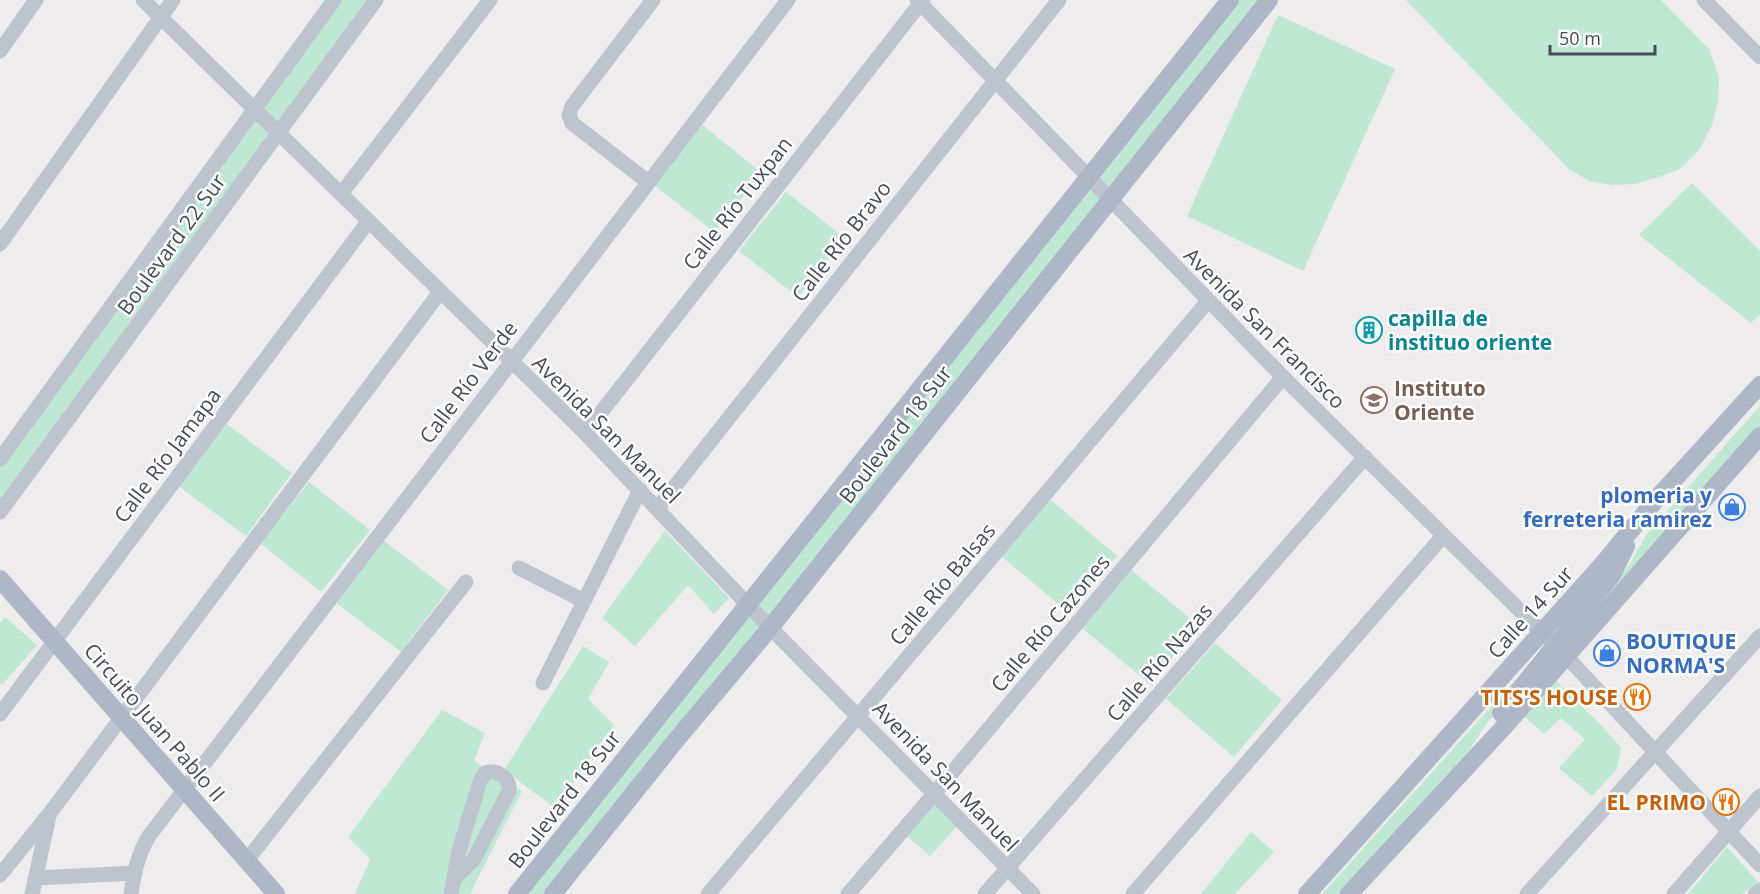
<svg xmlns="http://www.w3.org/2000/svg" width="1760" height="894" font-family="'Open Sans',sans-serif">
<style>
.green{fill:#bee8d4}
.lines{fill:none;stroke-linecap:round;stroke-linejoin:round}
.minor{stroke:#bec4cd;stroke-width:15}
.major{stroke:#aeb7c8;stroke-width:18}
.labels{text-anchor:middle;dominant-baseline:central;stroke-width:5;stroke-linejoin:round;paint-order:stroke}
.street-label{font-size:21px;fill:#464d57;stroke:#fff}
.culture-label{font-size:21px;font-weight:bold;fill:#0d838f;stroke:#fff;text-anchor:start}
.education-label{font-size:21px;font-weight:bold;fill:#785e54;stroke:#fff;text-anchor:start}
.shop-label{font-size:21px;font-weight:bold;fill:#366cbe;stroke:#fff;text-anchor:end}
.food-label{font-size:21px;font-weight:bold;fill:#c56008;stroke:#fff;text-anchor:end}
</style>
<rect width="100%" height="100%" fill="#eeecec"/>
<g class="green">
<path d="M334,0H376L0,512V459Z"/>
<path d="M1230,0H1270L553,894H517Z"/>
<path d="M1406,0H1661L1709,49L1719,78L1718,101L1712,125L1699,150L1680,169L1659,177L1634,184L1612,185L1589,181L1569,169Z"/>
<path d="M1278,15L1395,69L1303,271L1187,216Z"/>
<path d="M702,125L762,173L714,232L654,185Z"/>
<path d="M1692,183L1760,251V314L1751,323L1639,235Z"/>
<path d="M786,192L845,238L798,297L739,251Z"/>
<path d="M1760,406V427L1572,636L1568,633L1629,566L1646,535Z"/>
<path d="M224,422L292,473L246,536L177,485Z"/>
<path d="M309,482L370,530L321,592L260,543Z"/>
<path d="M1050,499L1117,556L1069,613L1001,556Z"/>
<path d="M665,531L729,598L714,614L688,585L635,646L602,618Z"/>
<path d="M383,540L448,590L401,652L335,602Z"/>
<path d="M1130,569L1198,625L1150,684L1082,628Z"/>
<path d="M5,617L37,645L2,685L0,683V622Z"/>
<path d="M1215,643L1282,700L1234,757L1166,699Z"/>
<path d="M583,646L609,662L588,699L614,725L555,808L504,770Z"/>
<path d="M1538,655L1541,659L1486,724L1467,754L1339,894H1322Z"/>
<path d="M1556,681L1601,725L1621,748L1617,769L1592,796L1559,768L1585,739L1561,718L1544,734L1524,716Z"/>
<path d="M442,710L485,733L474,761L522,791L470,894H355L370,859L348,837Z"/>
<path d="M930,799L959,824L930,856L901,831Z"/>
<path d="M1251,832L1274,852L1235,894H1201Z"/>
<path d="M1727,847L1758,882L1742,894H1688Z"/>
</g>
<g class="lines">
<g class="minor">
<path d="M143,0L585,433L748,605L1033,894"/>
<path d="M917,0L1283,377L1566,656L1760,865"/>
<path d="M1704,0L1760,57"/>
<path d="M0,51L36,0"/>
<path d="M648,182L572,123L569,115L572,106L653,0"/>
<path d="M341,194L490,0"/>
<path d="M0,244L173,0"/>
<path d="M585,433L923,0"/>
<path d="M0,459L334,0"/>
<path d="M657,509L1059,0"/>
<path d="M0,512L376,0"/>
<path d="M519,568L584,601"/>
<path d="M543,683L640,490"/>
<path d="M0,714L368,222"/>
<path d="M247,860L466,582"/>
<path d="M0,875L50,813L440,292"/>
<path d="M36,878L134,873"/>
<path d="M32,894L49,816"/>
<path d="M131,894C134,873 138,854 149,836L788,0"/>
<path d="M451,894L459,851L480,781L485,773C496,768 511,778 509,791L474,859L456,877"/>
<path d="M708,894L1208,301"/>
<path d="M848,894L935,793L1283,377"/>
<path d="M985,894L1365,457"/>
<path d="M1133,894L1443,536"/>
<path d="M1527,894L1760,636"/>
<path d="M1674,894L1760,796"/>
<path d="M1755,894L1760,890"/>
</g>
<g class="major">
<path d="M0,579L276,894"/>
<path d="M1501,713L1612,575L1626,546"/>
<path d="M517,894L1230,0"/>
<path d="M553,894L677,739L770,628L1269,0"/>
<path d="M1307,894L1602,565L1659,496L1760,385"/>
<path d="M1349,894L1502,729L1760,436"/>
</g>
</g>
<defs>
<symbol id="building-ring" viewBox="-11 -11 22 22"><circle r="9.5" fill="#fff" stroke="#0f9aa8" stroke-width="1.5"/><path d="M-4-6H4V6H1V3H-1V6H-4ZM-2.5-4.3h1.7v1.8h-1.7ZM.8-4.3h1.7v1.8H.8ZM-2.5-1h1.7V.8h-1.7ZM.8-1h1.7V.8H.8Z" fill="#0f9aa8"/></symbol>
<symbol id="school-ring" viewBox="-11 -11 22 22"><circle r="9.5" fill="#fff" stroke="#8d6e63" stroke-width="1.5"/><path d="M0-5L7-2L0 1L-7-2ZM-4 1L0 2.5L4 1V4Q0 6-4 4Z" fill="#8d6e63"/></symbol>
<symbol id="shop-ring" viewBox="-11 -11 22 22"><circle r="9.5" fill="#fff" stroke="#3f7fe0" stroke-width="1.5"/><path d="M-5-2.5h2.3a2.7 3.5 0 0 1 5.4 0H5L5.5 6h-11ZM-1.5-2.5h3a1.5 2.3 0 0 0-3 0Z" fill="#3f7fe0"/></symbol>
<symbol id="restaurant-ring" viewBox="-11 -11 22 22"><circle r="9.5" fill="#fff" stroke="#e8710a" stroke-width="1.5"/><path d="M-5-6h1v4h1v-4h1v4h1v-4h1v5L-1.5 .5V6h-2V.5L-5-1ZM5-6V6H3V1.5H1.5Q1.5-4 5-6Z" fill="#e8710a"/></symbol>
</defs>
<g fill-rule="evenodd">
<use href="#building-ring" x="1354" y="315" width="30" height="30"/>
<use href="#school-ring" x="1359" y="385" width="30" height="30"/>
<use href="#shop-ring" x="1717" y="492" width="30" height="30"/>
<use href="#shop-ring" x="1592" y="638" width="30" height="30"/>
<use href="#restaurant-ring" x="1622" y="682" width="30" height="30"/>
<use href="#restaurant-ring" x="1711" y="787" width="30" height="30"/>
</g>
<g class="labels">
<g class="street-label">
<text transform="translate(737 203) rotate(-52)">Calle Río Tuxpan</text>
<text transform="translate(841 241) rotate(-52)">Calle Río Bravo</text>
<text transform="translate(171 244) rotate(-54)">Boulevard 22 Sur</text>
<text transform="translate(1265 328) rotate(45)">Avenida San Francisco</text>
<text transform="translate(468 382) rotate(-53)">Calle Río Verde</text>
<text transform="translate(607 429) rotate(45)">Avenida San Manuel</text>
<text transform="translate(895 434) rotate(-52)">Boulevard 18 Sur</text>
<text transform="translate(167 455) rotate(-53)">Calle Río Jamapa</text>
<text transform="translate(942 584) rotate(-50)">Calle Río Balsas</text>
<text transform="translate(1530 612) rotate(-48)">Calle 14 Sur</text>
<text transform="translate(1050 623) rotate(-50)">Calle Río Cazones</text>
<text transform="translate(1159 662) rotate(-49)">Calle Río Nazas</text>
<text transform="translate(155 722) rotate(49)">Circuito Juan Pablo II</text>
<text transform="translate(946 776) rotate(46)">Avenida San Manuel</text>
<text transform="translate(564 799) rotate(-52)">Boulevard 18 Sur</text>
</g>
<g class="culture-label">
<text x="1388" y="318">capilla de<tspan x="1388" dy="24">instituo oriente</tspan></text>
</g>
<g class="education-label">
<text x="1394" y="388">Instituto<tspan x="1394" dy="24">Oriente</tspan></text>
</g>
<g class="shop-label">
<text x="1712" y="495">plomeria y<tspan x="1712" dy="24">ferreteria ramirez</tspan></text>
<text x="1626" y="641" text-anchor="start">BOUTIQUE<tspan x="1626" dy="24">NORMA'S</tspan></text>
</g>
<g class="food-label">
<text x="1618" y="697">TITS'S HOUSE</text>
<text x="1706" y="802">EL PRIMO</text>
</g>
</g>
<path d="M1550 45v9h105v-9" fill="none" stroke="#464d57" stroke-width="3"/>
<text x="1559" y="45" font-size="18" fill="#464d57" stroke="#ffffff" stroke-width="4.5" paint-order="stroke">50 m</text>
</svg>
